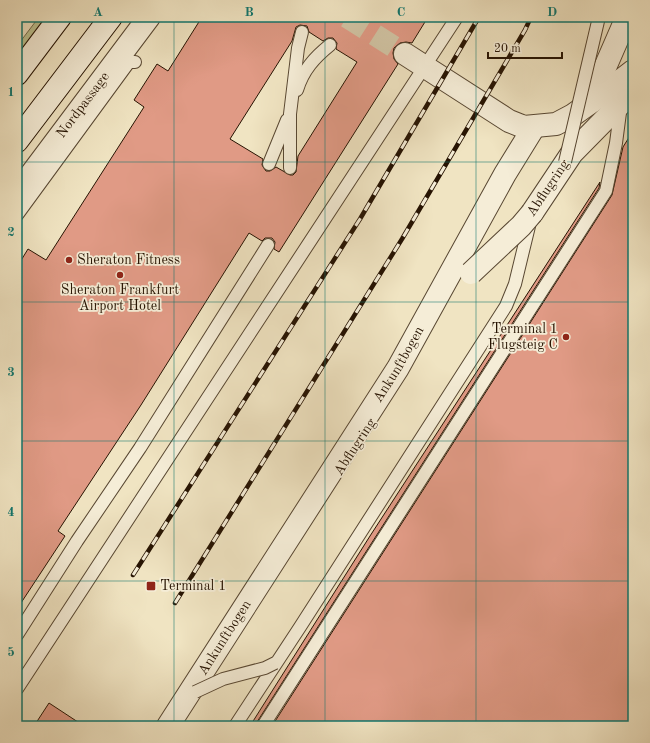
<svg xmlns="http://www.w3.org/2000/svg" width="650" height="743" font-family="'Old Standard TT',serif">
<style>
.green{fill:#bdc391;stroke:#726b4a}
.building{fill:#e09a85;stroke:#261302;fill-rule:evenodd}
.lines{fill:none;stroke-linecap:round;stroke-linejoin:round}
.street-tunnel{stroke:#d2c5a5;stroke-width:22;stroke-dasharray:22 11;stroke-linecap:butt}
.lane-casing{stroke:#584732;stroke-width:14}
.street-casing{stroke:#584732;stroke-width:24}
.secondary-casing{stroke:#261302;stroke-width:24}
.lane{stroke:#f5edd7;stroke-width:12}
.street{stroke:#f5edd7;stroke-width:22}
.secondary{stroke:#f5edd7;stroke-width:22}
.rail-casing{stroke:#261302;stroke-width:4.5}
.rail{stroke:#f5edd7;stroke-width:3;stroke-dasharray:9;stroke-linecap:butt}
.lane-bridge-casing{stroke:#584732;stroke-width:14;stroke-linecap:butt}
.street-bridge-casing{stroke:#584732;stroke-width:24;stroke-linecap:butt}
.lane-bridge{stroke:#f5edd7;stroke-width:12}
.street-bridge{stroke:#f5edd7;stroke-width:22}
.grid{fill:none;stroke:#0f766e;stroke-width:1;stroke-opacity:0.55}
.poi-dot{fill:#8f2418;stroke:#f5edd7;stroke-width:1.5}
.labels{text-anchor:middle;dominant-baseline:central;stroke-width:3.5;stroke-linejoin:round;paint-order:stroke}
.street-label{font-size:14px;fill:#261302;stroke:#f5edd7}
.poi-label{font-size:14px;fill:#261302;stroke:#f5edd7;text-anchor:start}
.neatline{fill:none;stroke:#0f766e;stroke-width:1.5}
.grid-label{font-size:13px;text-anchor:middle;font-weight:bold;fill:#0f766e}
</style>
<rect width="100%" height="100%" fill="#f0e4c2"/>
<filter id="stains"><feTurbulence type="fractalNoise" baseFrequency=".005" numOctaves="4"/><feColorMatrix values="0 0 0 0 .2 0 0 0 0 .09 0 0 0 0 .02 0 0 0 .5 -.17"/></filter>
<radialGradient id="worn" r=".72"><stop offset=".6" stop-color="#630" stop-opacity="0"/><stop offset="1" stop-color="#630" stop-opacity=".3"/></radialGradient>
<path class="green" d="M39,17H49L17,59V46Z"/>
<g class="building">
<path d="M202,17H428L412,43L406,42L400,43L394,48L393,53L394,59L398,64L279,252L274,249L275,242L272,238H265L262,241L249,233L141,405L58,531L65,536L17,609V267L28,249L46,260L144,107L134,100L157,64L168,71ZM300,25L307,26L309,32L323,41L328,38H333L337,43L336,49L357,62L298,156L296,172L293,175H290L276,167L270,171H266L262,165L263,159L230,139L292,41L296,27Z"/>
<path d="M633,131V726H272L612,195L623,147Z"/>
<path d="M600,182L599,188L257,722L256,726H250L370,536Z"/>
<path d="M49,703L84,726H34Z"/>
</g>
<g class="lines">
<path class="street-tunnel" d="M347,17L405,54"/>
<defs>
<g id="lane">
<path d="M297,90C303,70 315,57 330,45"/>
<path d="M269,164L287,120"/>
<path d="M290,168V114L298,48L302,32"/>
<path d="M17,215L129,62H135"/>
<path d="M17,635L77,541L140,448L268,245"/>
<path d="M17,689L457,17"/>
<path d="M235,726L300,627L506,306L515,284L530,222"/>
<path d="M263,726L606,191L616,143L621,105"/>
</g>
<g id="street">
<path d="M405,54L509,121L524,127L556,124L573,115L611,88L633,71"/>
<path d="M590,102L627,17"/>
<path id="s1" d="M17,193L149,17"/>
<path d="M532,213L572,153L633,91"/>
<path id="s2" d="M168,726L398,368L505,174L534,127"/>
</g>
<g id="secondary">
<path d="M17,74L60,17"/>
<path d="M17,141L111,17"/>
</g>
</defs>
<use href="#lane" class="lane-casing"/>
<use href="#street" class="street-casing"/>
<use href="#secondary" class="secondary-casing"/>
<use href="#lane" class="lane"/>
<use href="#street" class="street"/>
<use href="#secondary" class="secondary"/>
<defs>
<g id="rail">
<path d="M133,575L360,219L479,17"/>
<path d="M175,603L402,239L525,30L531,17"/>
</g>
</defs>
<use href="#rail" class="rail-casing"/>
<use href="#rail" class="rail"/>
<defs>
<g id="lane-bridge">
<path d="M565,162L599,17"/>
<path d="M195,692L223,679L265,668L275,663"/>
</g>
<path id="street-bridge" d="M471,273L521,226L532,213"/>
</defs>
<use href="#lane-bridge" class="lane-bridge-casing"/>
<use href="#street-bridge" class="street-bridge-casing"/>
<use href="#lane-bridge" class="lane-bridge"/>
<use href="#street-bridge" class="street-bridge"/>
</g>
<path class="grid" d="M174,17V726M325,17V726M476,17V726M17,162H633M17,302H633M17,441H633M17,581H633"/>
<g class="poi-dot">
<circle cx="69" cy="260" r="4"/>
<circle cx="120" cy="275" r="4"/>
<circle cx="566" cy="337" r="4"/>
<rect x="146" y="581" width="10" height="10" rx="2"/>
</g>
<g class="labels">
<g class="street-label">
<text stroke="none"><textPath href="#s1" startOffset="110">Nordpassage</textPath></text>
<text transform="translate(548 188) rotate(-56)">Abflugring</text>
<text stroke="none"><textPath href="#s2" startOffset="429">Ankunftbogen</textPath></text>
<text transform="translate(355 447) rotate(-57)">Abflugring</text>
<text stroke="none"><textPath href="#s2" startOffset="105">Ankunftbogen</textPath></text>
</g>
<g class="poi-label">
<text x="77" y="260">Sheraton Fitness</text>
<text x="120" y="290" text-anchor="middle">Sheraton Frankfurt<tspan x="120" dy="16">Airport Hotel</tspan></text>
<text x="558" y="329" text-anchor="end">Terminal 1<tspan x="558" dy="16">Flugsteig C</tspan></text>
<text x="160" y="586">Terminal 1</text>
</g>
</g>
<rect width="650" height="743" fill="none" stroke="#f0e4c2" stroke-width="44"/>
<path d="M488 52v6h74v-6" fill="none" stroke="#261302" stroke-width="2"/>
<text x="494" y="52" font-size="12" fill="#261302" stroke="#f5edd7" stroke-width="3" paint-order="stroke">20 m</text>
<rect x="22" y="22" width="606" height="699" class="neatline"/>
<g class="grid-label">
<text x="98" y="16">A</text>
<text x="249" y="16">B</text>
<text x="401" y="16">C</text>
<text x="552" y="16">D</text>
<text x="11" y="96">1</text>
<text x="11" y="236">2</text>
<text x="11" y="376">3</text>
<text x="11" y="516">4</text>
<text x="11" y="656">5</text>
</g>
<rect width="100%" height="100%" filter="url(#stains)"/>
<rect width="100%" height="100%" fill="url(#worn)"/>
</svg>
